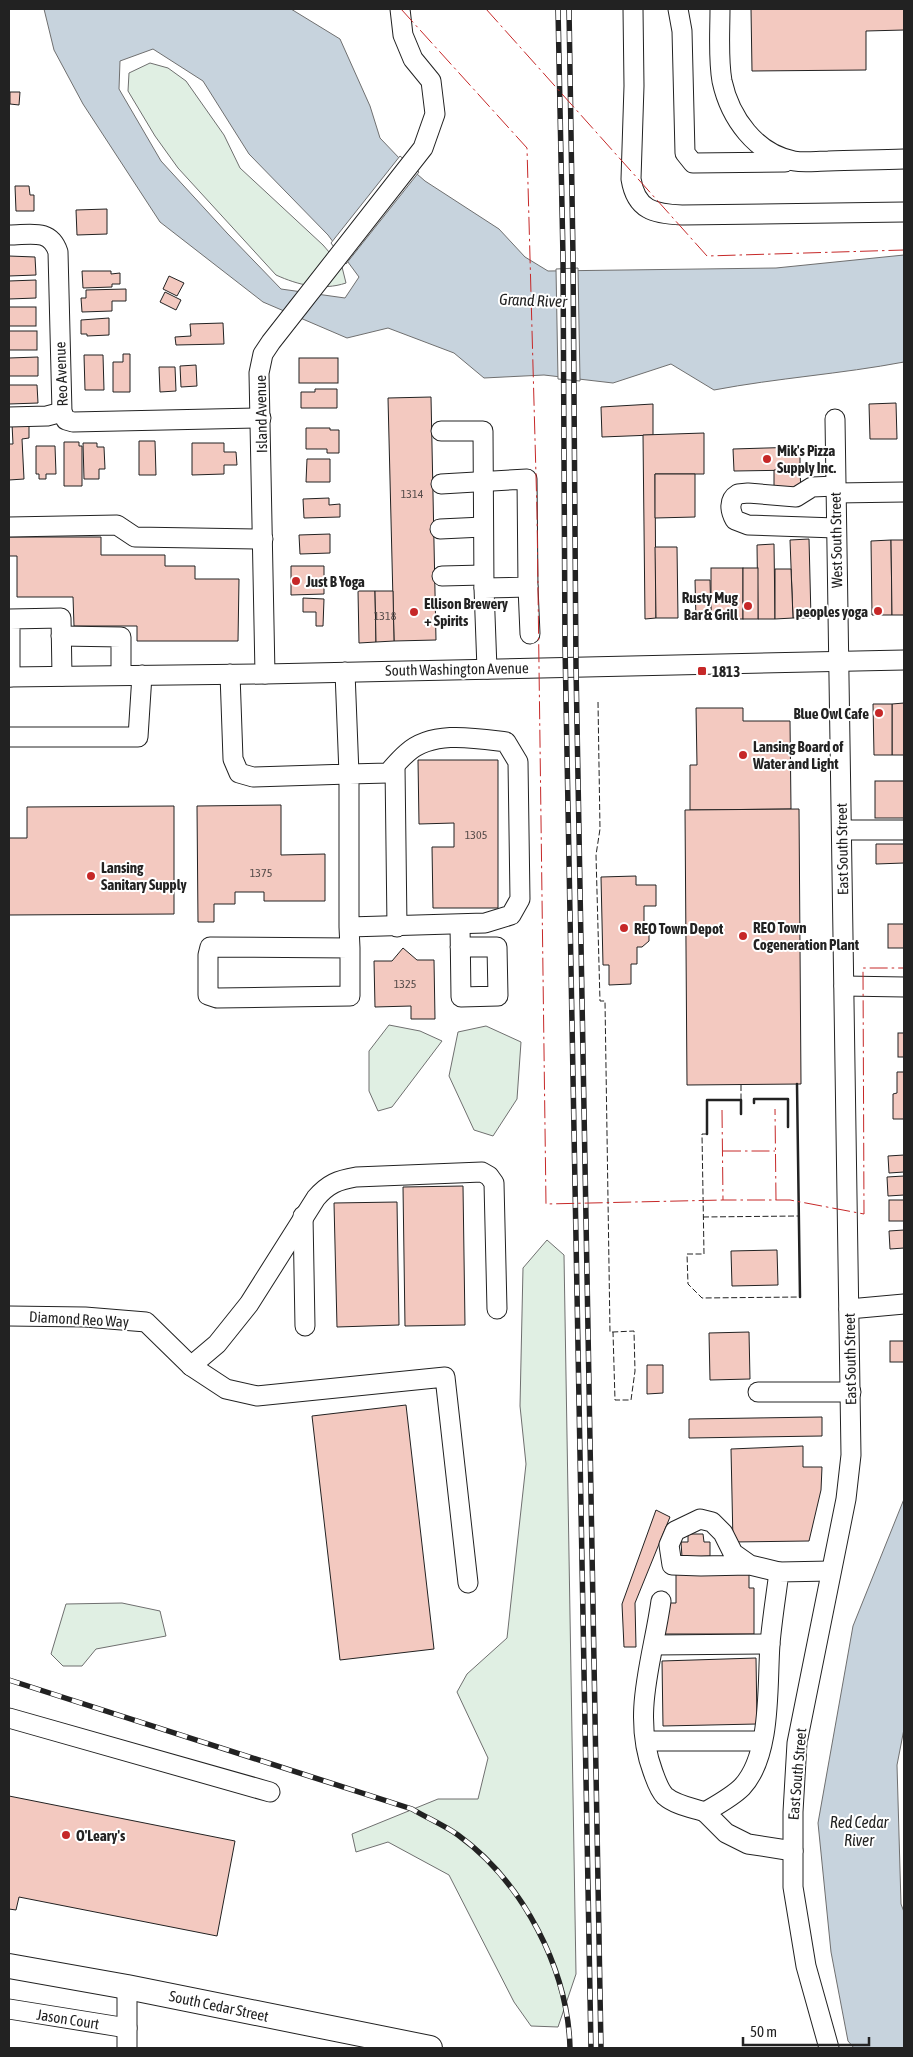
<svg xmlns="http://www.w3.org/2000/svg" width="913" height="2057" font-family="'Asap Condensed',sans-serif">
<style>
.green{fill:#e0efe3;stroke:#6f6f6f}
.water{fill:#c7d3dd;stroke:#6f6f6f;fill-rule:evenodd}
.pier{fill:#fff;stroke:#6f6f6f}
.building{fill:#f3c9c0;stroke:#222}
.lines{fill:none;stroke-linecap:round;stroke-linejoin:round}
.minor-casing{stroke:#222;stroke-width:21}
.major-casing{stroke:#222;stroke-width:26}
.minor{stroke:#fff;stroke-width:19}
.major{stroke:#fff;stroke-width:24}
.rail-casing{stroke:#222;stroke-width:5.5}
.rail{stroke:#fff;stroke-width:4;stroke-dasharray:11;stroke-linecap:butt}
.fence{stroke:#222;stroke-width:1;stroke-dasharray:6 2.5;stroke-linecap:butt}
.wall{stroke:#222;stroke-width:2.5}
.power{stroke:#c62828;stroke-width:1;stroke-dasharray:18 4 2.5 4;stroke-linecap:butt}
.poi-dot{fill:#c62828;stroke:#fff;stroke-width:2}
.labels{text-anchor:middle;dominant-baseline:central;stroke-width:4;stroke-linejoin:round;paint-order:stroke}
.number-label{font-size:12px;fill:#564c4a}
.street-label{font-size:15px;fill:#222;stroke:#fff}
.poi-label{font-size:15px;font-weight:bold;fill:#222;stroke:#fff;text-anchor:start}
.water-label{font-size:16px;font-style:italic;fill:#222;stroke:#fff}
</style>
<rect width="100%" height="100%" fill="#fff"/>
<g class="green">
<path d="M150,63L168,68L186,81L224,135L240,168L323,245L342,267L346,283C322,291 298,285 276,275L178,168L155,136L128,91L129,73Z"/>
<path d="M389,1025L420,1031L442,1041L392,1107L378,1111L369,1091V1051Z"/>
<path d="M486,1026L521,1042L517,1099L493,1136L474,1130L449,1076L458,1032Z"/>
<path d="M547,1240L564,1255L576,1974L558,2027L531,2026L514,2002L449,1875L388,1842L356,1852L352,1834L438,1799H478L488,1758L457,1692L467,1674L507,1638L526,1464L520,1406L523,1268Z"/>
<path d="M122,1603L160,1611L166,1636L96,1649L82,1666H63L51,1654L66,1604Z"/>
</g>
<g class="water">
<path d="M44,9H291L340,39L370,106L380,138L401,160L425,181L499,229L525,257L548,271L776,268L904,255V362C841,374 777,378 714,390L671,364L613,383L544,375L484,378L454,353L388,328L347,338L263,302L160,222L83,104L54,50ZM153,49L203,81L249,154L328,235L359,277L345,298L281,289L227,233L161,161L119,89L120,61Z"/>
<path d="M904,1499V1729L897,1765L901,1904L904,1912V2048H854L848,2041L831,1952L818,1823L853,1626Z"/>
</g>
<g class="pier">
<path d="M400,156L419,172L346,264L331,243Z"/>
<path d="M578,268L580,381L558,379L556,269Z"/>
</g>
<g class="building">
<path d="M751,9H904V30L866,31V70L752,71Z"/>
<path d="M10,92H20L19,105L10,104Z"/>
<path d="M15,186H29L30,195H34V211H16Z"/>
<path d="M107,209V234L77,235L76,210Z"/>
<path d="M9,256L35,257L36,275L9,276Z"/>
<path d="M82,271H111V274L120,273V284H112V287L83,288Z"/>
<path d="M169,276L184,283L177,296L163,289Z"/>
<path d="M36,280V298L9,299V281Z"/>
<path d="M126,289V301H112V311L82,312L81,298H86V290Z"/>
<path d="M165,292L181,300L176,310L160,302Z"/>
<rect x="9" y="307" width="27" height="19"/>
<path d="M109,318V335L87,336V334H81V320Z"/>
<path d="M223,323L224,344L176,345L175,337L191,336L190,324Z"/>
<rect x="9" y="331" width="28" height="19"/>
<path d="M123,354H130V392H113V362H123Z"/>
<path d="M84,355H103L104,390H85Z"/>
<path d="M38,357V376H9V358Z"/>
<rect x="299" y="358" width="39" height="25"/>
<path d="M196,365L197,386L181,387L180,366Z"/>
<path d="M159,367H175L176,391L160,392Z"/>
<path d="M9,385H37L38,403L9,404Z"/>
<path d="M315,389H337V408H301V392H315Z"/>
<path d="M431,397L436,640L394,641L388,398Z"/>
<path d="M896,403L897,439H870L869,404Z"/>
<path d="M653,404V435L602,437L601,407Z"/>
<path d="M29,423V438L22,439L24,479L9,480V444H13L12,424Z"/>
<path d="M306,428H330V430H339V453H327V449H306Z"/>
<path d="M704,433V474H655L656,618L645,619L643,435Z"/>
<path d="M139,441H155L156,475H139Z"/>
<path d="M64,442H79V446H82V486H64Z"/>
<path d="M83,443H97V447H104L105,469H99V479H84Z"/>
<path d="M192,443H224V452H236L237,465H224V474L192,475Z"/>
<path d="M36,446H55L56,474H46V479H39V474H36Z"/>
<path d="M800,447V470L734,471L733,449Z"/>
<path d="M307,459H330V482H306Z"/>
<path d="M774,470H800L801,493H774Z"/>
<path d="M655,474H695V517L655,518Z"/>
<path d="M329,498V505L340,504V517L304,518L303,499Z"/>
<path d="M330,534V553L300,554L299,535Z"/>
<path d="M9,537H101V555H165V566H195V579H239L238,641H137V626H74L73,597H17V556H9Z"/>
<path d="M809,539L811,618H793L790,540Z"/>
<path d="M891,540L892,615H872L871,541Z"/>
<path d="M891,540H904V615H892Z"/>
<path d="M774,544L775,619H758L757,545Z"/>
<path d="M655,547H677L678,618H656Z"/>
<path d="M291,566H324V594L291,595Z"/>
<rect x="711" y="568" width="32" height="51"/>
<rect x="743" y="568" width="15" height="51"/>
<path d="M775,569H791L793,618L775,619Z"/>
<path d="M695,580H710L711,619L696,620Z"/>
<path d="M358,591H375L376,642L359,643Z"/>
<path d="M375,591H393L394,641L376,642Z"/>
<path d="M303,598L324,599L323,626H316V612H303Z"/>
<path d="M904,703V755H892V704Z"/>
<path d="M873,704H892V755H874Z"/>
<path d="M696,708H743V721H790L791,809L690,810V765H697Z"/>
<path d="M418,760H498V908H433L432,847H454V823L419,824Z"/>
<rect x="875" y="781" width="29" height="37"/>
<path d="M281,805V855L325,854V901H264V892H235V904H214V922H198L197,806Z"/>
<path d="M174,806V914L9,915V838H27V807Z"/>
<path d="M799,809L801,1084L687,1085L685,810Z"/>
<path d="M876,844H904V863L876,864Z"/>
<path d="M636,876V885H656V906H644V925L649,932V941L642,947H637V964H631V984L609,985V965H603L601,877Z"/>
<rect x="888" y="924" width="16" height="24"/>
<path d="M403,948L417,960H434L435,1019H411V1006L375,1007L374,961H392Z"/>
<rect x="898" y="1033" width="6" height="24"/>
<path d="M897,1072H904V1119H893V1094L897,1093Z"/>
<path d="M904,1155V1172L889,1173L888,1156Z"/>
<path d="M904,1176V1195L888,1196L887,1177Z"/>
<path d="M463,1186L465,1325L405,1326L403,1187Z"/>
<rect x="889" y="1200" width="15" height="21"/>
<path d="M397,1202L399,1325L337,1327L334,1203Z"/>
<path d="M904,1230V1248L890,1249L889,1231Z"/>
<path d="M777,1250L778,1285L732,1286L731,1251Z"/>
<path d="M749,1332L750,1379L710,1380L709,1333Z"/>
<rect x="890" y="1341" width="14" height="21"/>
<path d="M647,1365H663V1393L647,1394Z"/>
<path d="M406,1405L434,1649L340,1660L312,1416Z"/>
<path d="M822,1417V1436L689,1438V1419Z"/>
<path d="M803,1446V1467H822L821,1490L809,1541L733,1542L731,1449Z"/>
<path d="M656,1510L670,1517L635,1603L636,1647H624L622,1604Z"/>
<path d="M688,1534H703L704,1542H710V1556L682,1557L681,1542H688Z"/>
<path d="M749,1572V1588H754V1634H665V1603H676V1573Z"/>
<path d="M756,1658L757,1724L663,1726L662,1661Z"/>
<path d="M9,1796L235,1841L217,1936L19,1897L16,1910L9,1909Z"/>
</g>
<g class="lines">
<defs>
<g id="minor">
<path d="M633,9L634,86L631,179C636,210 654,214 682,215L904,212"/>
<path d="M678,9L682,31L685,153L693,163L785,162"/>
<path d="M720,9C720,32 718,58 722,81C730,118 756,154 794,161C805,163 817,161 828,161C854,160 879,160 904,159"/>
<path d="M9,235C30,235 50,228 58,252L62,412L66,420L73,422L261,418"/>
<path d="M9,417L47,416L62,412"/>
<path d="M441,431H483L484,588"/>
<path d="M441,484L527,479L528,587L484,588L487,669"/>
<path d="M836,486L812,487L796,497L748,493L738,494C728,500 730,511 735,520L748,525L836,528"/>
<path d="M836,493L904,492"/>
<path d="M9,527L117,525L135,537L263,539"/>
<path d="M440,529L483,527"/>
<path d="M442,576L483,575"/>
<path d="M528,587L530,634"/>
<path d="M61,636L121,637V675"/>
<path d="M230,674L233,759L239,773L253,777L349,774L345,672"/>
<path d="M265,674L259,373L263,354L271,342L423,148L435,114L431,81L413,59L403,35L400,9"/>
<path d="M9,677L265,674L904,660"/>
<path d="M10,677V619L61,618L62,676"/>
<path d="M9,737H138L142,675"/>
<path d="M395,766L397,927"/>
<path d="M842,830H904"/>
<path d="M460,925L461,997L498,996L497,947H460"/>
<path d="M349,927L485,923L511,915L520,899L518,762L506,742C475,738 432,730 407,753C400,759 394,766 388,773L349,774V927L350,948L210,947L208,955V995L217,998L350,996V948"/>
<path d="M844,986L904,987"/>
<path d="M303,1216L305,1326"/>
<path d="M849,1309L904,1304"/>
<path d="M9,1316L85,1317L146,1322L191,1366L226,1389L257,1396L445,1377L468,1583"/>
<path d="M191,1366L217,1344L249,1304L316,1198C328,1184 338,1180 356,1177L482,1172L489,1176L494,1183L497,1309"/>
<path d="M758,1392H851"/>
<path d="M750,1565L733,1553L723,1533L712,1522L700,1519L675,1531L669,1545L672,1565L701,1566L750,1565L779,1572"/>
<path d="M661,1601C653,1659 631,1714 653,1772C656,1780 659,1790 665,1796C675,1805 693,1808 705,1812"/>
<path d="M654,1645L770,1644"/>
<path d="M9,1718L270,1792"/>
<path d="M646,1741H762"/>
<path d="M793,1851L748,1844L726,1833L705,1812C717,1805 732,1797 742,1787C772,1755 767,1685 770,1644C772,1620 776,1596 779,1572L831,1571"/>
<path d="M127,1987V2048"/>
<path d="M9,2009L127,2028"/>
<path d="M829,2048L806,1966L793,1887V1812L797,1743L846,1499L851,1455L835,419"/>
</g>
<path id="major" d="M9,1966L127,1987L430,2048"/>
</defs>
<use href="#minor" class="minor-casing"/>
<use href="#major" class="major-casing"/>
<use href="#minor" class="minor"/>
<use href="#major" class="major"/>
<defs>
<g id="rail">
<path d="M558,9L563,257L565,645L591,2048"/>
<path d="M569,9L573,257L576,667L601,2048"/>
<path d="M9,1680L412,1809C427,1818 444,1825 458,1835C523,1882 568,1969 570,2048"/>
</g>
</defs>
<use href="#rail" class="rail-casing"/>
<use href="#rail" class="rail"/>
<g class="fence">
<path d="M598,702L600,829L596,855L600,1001H605L610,1332H613L615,1400H631L635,1371L634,1331L613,1332"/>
<path d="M741,1085V1100"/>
<path d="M707,1134H702L704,1254H687L688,1284L702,1298L800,1297"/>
<path d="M703,1217L798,1216"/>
</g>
<g class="wall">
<path d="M797,1084L800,1297"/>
<path d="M754,1103V1099H788V1127"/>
<path d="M707,1134V1100H741V1114"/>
</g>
<g class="power">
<path d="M401,9L527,148L537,512L546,1204L723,1200"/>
<path d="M486,9L707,256L904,250"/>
<path d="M722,1110L723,1200H776L775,1109"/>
<path d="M723,1151H775"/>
<path d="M776,1200H790L864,1214L863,968H904"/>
</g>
</g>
<g class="poi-dot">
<circle cx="767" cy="459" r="5"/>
<circle cx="296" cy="581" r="5"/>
<circle cx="748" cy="606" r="5"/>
<circle cx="878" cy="611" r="5"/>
<circle cx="414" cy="612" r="5"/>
<rect x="697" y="666" width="10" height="10" rx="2.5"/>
<circle cx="879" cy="713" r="5"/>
<circle cx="743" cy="755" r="5"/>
<circle cx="91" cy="876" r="5"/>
<circle cx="624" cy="928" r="5"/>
<circle cx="743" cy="936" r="5"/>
<circle cx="66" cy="1835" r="5"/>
</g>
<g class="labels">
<g class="number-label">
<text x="412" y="494">1314</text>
<text x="385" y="616">1318</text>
<text x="476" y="835">1305</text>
<text x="261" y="873">1375</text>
<text x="405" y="984">1325</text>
</g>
<g class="street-label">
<text transform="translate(61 374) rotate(-92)">Reo Avenue</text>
<text transform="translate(261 414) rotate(-91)">Island Avenue</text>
<text transform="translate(836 540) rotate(-91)">West South Street</text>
<text transform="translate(457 669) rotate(-1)">South Washington Avenue</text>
<text transform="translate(842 849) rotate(-91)">East South Street</text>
<text transform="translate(79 1319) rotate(3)">Diamond Reo Way</text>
<text transform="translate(850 1359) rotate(-91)">East South Street</text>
<text transform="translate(797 1774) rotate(-85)">East South Street</text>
<text transform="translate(219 2006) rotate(12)">South Cedar Street</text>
<text transform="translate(68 2019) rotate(9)">Jason Court</text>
</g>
<g class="poi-label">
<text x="777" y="450">Mik's Pizza<tspan x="777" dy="17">Supply Inc.</tspan></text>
<text x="306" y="581">Just B Yoga</text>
<text x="738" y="597" text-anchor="end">Rusty Mug<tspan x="738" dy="17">Bar &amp; Grill</tspan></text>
<text x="424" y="603">Ellison Brewery<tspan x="424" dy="17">+ Spirits</tspan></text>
<text x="868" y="611" text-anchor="end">peoples yoga</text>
<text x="712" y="671">1813</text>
<text x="869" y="713" text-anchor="end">Blue Owl Cafe</text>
<text x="753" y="746">Lansing Board of<tspan x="753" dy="17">Water and Light</tspan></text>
<text x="101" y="867">Lansing<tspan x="101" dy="17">Sanitary Supply</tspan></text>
<text x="753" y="927">REO Town<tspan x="753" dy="17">Cogeneration Plant</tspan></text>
<text x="634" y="928">REO Town Depot</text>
<text x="76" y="1835">O'Leary's</text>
</g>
<g class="water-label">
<text transform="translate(533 300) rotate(2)">Grand River</text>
<text x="859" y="1822">Red Cedar<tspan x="859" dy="18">River</tspan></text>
</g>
</g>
<rect width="913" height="2057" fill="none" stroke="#222222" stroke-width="20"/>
<path d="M743 2037v8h126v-8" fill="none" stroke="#222222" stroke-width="2.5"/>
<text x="750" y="2037" font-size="15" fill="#222222" stroke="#ffffff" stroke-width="4" paint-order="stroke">50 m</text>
</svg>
